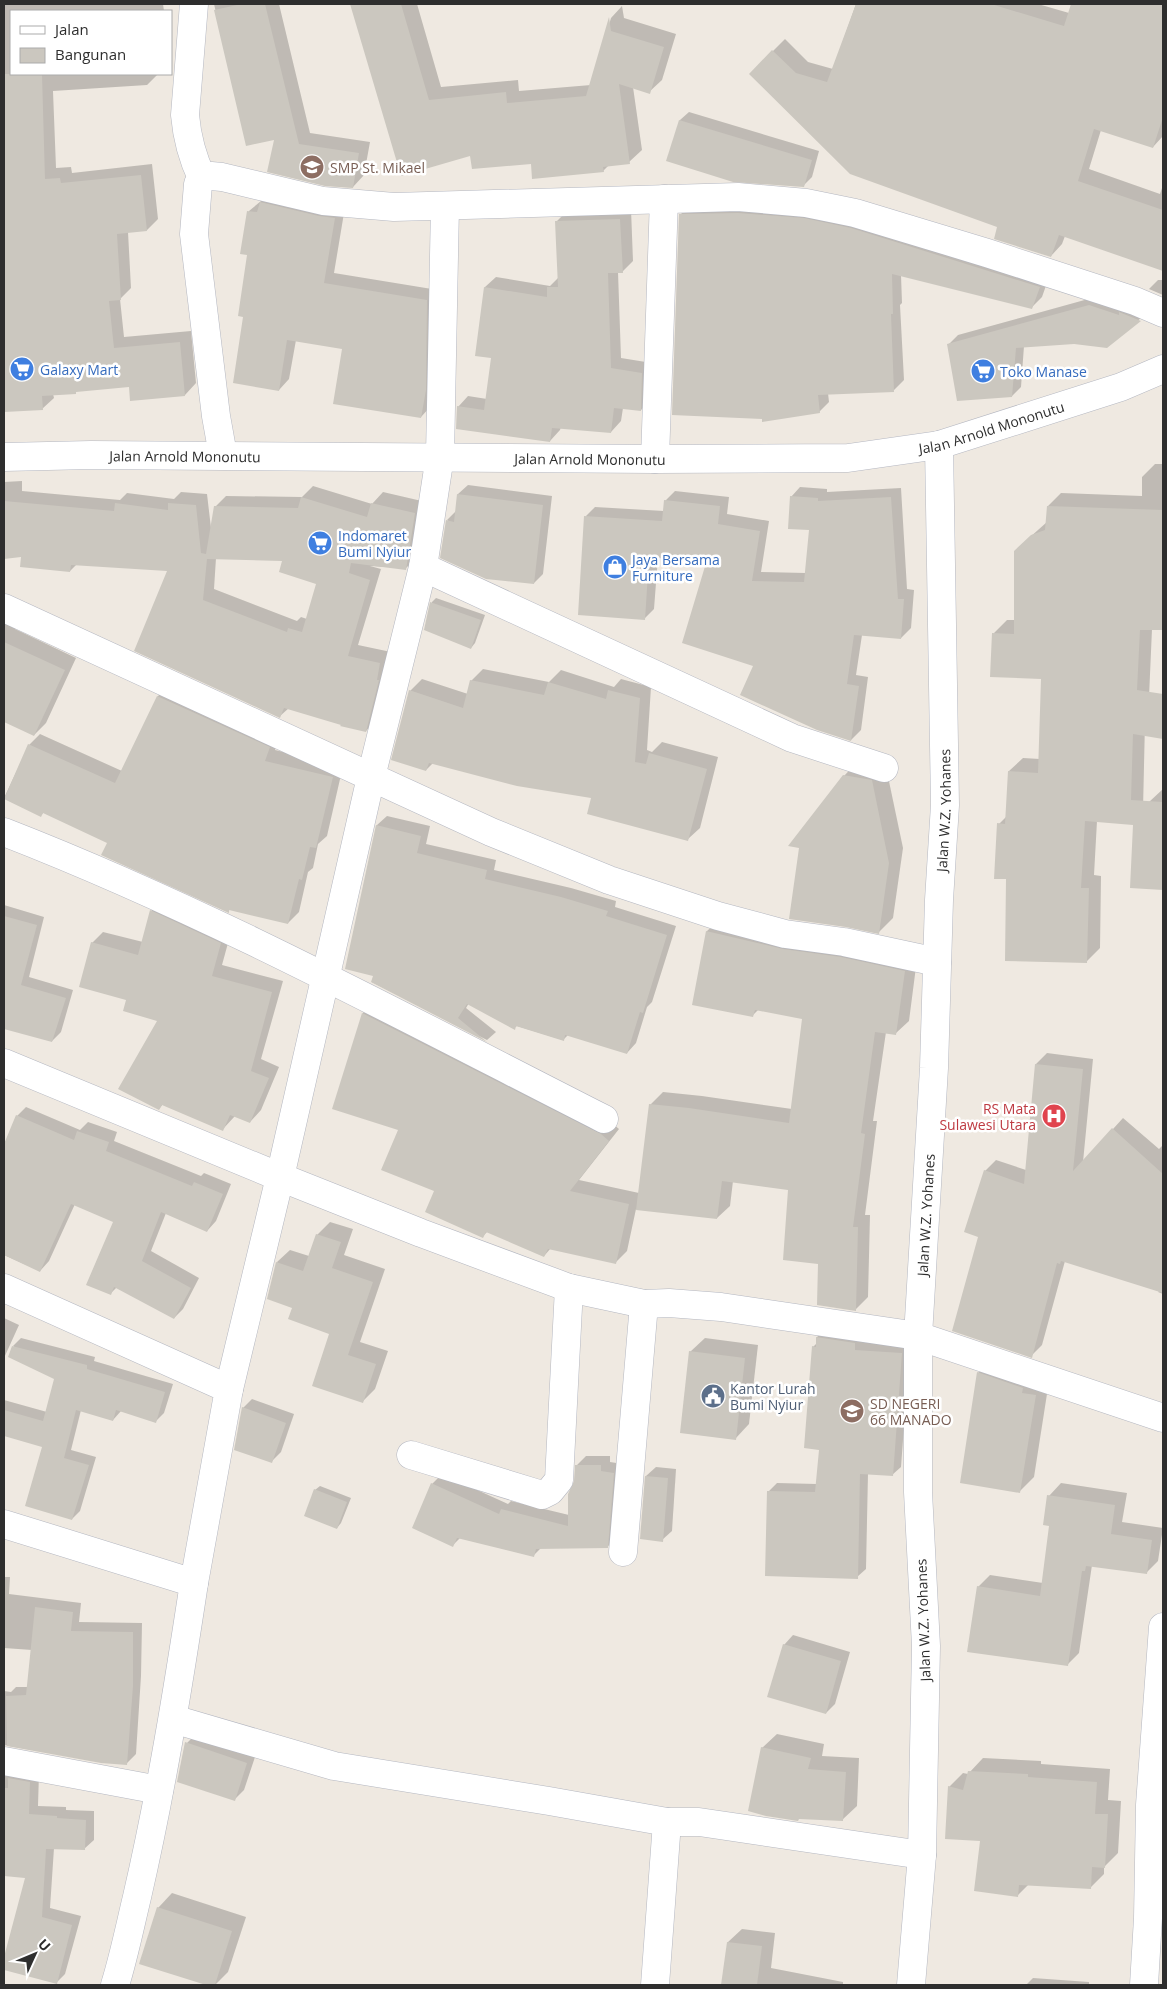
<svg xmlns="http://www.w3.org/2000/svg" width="1167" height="1989" font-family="'Open Sans',sans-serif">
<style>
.shadow{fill:#0003;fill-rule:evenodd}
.building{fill:#cbc7bf;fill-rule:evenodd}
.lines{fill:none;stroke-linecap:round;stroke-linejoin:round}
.minor-casing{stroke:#b4b7c1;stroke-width:29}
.minor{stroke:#fff;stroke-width:28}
.labels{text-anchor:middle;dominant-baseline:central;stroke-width:5;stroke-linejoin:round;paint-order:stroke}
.education-label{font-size:14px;fill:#785e54;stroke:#fff;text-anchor:start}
.shop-label{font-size:14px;fill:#366cbe;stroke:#fff;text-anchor:start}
.street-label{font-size:14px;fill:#2e2e2e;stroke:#fff}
.health-label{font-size:14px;fill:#be3a42;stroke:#fff;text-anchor:end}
.service-label{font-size:14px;fill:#4e5e75;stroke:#fff;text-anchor:start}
</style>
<rect width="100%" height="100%" fill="#efe9e1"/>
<g class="shadow">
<path d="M4,4H163L164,11H11V74H158L147,85L53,91L56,168L71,167L72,173L152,164L158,219L147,230L128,232L131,288L120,299L124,337L191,331L196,383L185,395L131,399L130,385L53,394L54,398L42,409L4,411Z"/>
<path d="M214,4H279L310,133L370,142L364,175L353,187L276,138L247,145Z"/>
<path d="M351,4H417L441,87L518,80L519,91L591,85L611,18L622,6L624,18L676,34L662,80L649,92L633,87L642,150L629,162L609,165L603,171L471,154L402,174Z"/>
<path d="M856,4H1038L1069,13L1072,4H1163V136L1153,147L1101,130L1089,169L1160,194L1163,185V270L1065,236L1062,244L1051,256L998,226L750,74L785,39L808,62L833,69Z"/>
<path d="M689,112L819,151L812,177L803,186L668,160L680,120Z"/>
<path d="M272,192L345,207L334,273L438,290L431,406L421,417L343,348L296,340L289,379L279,390L245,316L249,254V211Z"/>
<path d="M690,205L814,209L1049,277L1042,297L1032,307L901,275L902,303L900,305L904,380L894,390L828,393L829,402L819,412L680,215Z"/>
<path d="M631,209L633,261L622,272H618L621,358L652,363L651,400L641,410L623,408L621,421L611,432L561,427L560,430L550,441L458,407L468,396L487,399L493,357L485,287L496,277L550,286L559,277L556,222L567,211Z"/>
<path d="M1158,280H1163V295L1149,289Z"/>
<path d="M1099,296L1149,311L1107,347L1074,343L1024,346L1021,387L1012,396L948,345L958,335Z"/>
<path d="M1155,464H1163V547H1150L1163,554V629H1152L1148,720L1145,722L1143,810L1149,802L1163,789V889L1131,887L1135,819L1097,821L1094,875L1101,876L1100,948L1087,961L1007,878L999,824L1007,816L1009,771L1023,758L1040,759L1042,678L992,675L994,633L1007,620H1015L1029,538L1047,522L1048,506L1061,493L1142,496V477Z"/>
<path d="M22,481V491L120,500L127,493L174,499L181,492L207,494L211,528L215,507L226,496L302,497L313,486L372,504L383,492L426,502L417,557L406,568L370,566L381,569L358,645L391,652L377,719L366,731L289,708L280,716L169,570L77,564L70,571L23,556L4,558V482ZM216,558L284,560L317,583L307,619L301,617L297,621L214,589Z"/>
<path d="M468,485L552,496L543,574L534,583L447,520L456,511L458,494Z"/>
<path d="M800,487L827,489V492L901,488L907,589L914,590L911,628L901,638L862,635L856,675L868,677L861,730L851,740L755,665L707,562L658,557L654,609L645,618L586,516L595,507L664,511L665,501L675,491L729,497L727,514L769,521L761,572L806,573L811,528L791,497Z"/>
<path d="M436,598L485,615L475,643L471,648L425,629L432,602Z"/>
<path d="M4,620L17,627L15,629L76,658L46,723L34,735L4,720Z"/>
<path d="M483,669L549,682L561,670L614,687L621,679L651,687L647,750L652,752L662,742L718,757L700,828L688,839L593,797L433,763L426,770L410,691L422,679L468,694L471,681Z"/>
<path d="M169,685L280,736L275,750L343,766L327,836L318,844L313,868L308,872L299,912L288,923L231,909L228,911L108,842L44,812L41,815L4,798L29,745L40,734L122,771L158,696Z"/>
<path d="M858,761L886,767L903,848L893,918L879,932L844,776Z"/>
<path d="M387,816L430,826L426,844L496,860L494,870L571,888L616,901L615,907L676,926L652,1002L647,1007L636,1043L627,1053L568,1035L563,1040L517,1026L514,1028L469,1003L466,1008L496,1032L487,1040L372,982L374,975L346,968L377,825Z"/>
<path d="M162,900L231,932L222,965L283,981L261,1059L279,1067L261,1110L250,1122L235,1116L223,1129L163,1104L159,1109V1020L127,999L92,943L103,932L143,942L151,911Z"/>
<path d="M4,905L44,917L29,977L73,990L61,1032L52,1041L4,1028Z"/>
<path d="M720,919L917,959L909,1021L896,1033L886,1032L873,1121H877L865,1215H870L868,1297L855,1310L819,1263L790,1189L733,1181L730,1206L717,1218L636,1209L627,1251L616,1262L551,1248L544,1256L488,1231L482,1237L436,1190L400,1129L334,1108L363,1013L373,1002L612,1123L619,1129L579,1180L639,1193L650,1105L663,1092L702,1096L792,1109L804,1018L759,1009L753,1015L693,1004L707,931Z"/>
<path d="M1047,1053L1093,1059L1083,1162L1123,1118L1159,1149L1163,1145V1294L1158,1292L1159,1291L1065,1261L1042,1345L1031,1356L979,1236L985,1171L996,1160L1026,1170L1036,1064Z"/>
<path d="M26,1107L80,1130L88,1122L117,1132L114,1141L201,1176L204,1173L231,1184L216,1221L207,1231L166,1213L151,1251L199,1278L183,1309L174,1318L117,1287L110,1294L115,1221L75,1204L49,1261L40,1271L4,1255V1147L17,1116Z"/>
<path d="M330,1222L353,1229L344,1255L385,1269L360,1342L388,1351L375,1389L362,1402L331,1333L293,1307L277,1262L290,1250L309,1256L317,1235Z"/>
<path d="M4,1318L19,1325L4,1358Z"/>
<path d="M826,1329L910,1345L901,1467L892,1475L868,1473L866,1569L857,1577L768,1492L777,1483L817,1484L821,1449L813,1347L817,1343V1337Z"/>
<path d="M21,1338L95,1357L94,1361L173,1384L164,1413L156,1421L121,1411L113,1420L81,1410L71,1450L96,1457L80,1511L72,1519L43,1446L4,1435V1400L47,1412L55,1378L13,1346Z"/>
<path d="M705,1338L758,1345L749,1424L735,1439L690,1352Z"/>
<path d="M992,1359L1049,1381L1034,1477L1020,1491L978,1373Z"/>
<path d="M252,1399L294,1414L281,1452L271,1462L243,1408Z"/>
<path d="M586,1456H610V1462L623,1464L617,1538L607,1547L541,1548L533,1556L460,1538L453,1545L432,1484L442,1474L508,1504L511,1501L569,1515L576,1482L577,1465Z"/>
<path d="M656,1467L676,1469L672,1531L662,1540L646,1476Z"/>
<path d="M1061,1483L1127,1493L1122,1522L1163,1528L1158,1561L1146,1573L1092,1565L1079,1653L1067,1665L978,1587L990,1575L1043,1583L1050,1525L1049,1496Z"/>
<path d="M320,1486L351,1498L341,1523L337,1528L315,1490Z"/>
<path d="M4,1577H10L9,1594L81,1603L79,1622L142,1623L141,1676L136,1754L126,1764L101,1762L4,1745V1691L11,1692L16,1687H28L32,1650L4,1648Z"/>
<path d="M793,1635L850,1652L835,1704L826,1713L784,1645Z"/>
<path d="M196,1734L256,1754L244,1790L234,1800L187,1743Z"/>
<path d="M777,1734L824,1744L822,1756L859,1758L857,1806L842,1820L762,1748Z"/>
<path d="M983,1758L1041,1761V1764L1110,1769L1108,1800L1121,1801L1118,1853L1104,1867V1874L1090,1888L1029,1884L1017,1896L949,1787L963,1773L968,1774Z"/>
<path d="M4,1764L39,1773L38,1806L66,1807V1810L94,1811V1840L84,1849L54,1848L50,1908L81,1916L65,1974L56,1983L4,1968V1962L27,1877L4,1875Z"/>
<path d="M172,1893L246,1917L228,1972L215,1985L140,1963L158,1908Z"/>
<path d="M742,1929L775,1933L771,1968L843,1982V1985H722L728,1942Z"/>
<path d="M1033,1978L1089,1982V1985H1026Z"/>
</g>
<g class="building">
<path d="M242,4H265L299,144L359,153L353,188L325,186L267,172L274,140L246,146L214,10Z"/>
<path d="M350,4H401L429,100L506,92L507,103L586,96L609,17L611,31L664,47L650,94L619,84L630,164L603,167L604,172L532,179L531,164L472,169L470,156L401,176Z"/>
<path d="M856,4H991L1064,26L1071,4H1163V117L1153,148L1094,129L1078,181L1163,210V271L1059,235L1051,257L994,239L997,227L850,174L749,74L772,50L796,73L827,82Z"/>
<path d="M4,74H42L45,179L60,178L61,183L141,175L147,231L117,234L121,300L109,301L114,348L180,342L185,396L130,401L129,387L76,392V394L42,396L43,410L4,412Z"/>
<path d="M679,120L812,160L804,187L733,182L666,161Z"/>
<path d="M260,202L319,216L335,218L324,283L427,300L426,390L421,418L333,404L342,349L287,340L279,391L233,383L243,317L238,316L247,255L240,254L247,211L257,212Z"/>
<path d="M738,213L804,218L851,228L1040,287L1032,309L892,274L893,314H891L894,392L818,395L820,413L762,422V419L672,415L679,214Z"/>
<path d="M620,219L623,273H608L611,368L642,373L641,411L614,408L611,433L552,428L550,442L456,429L457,406L484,410L491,358L475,356L484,287L547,297V287H558L555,221Z"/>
<path d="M1089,305L1119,315V312L1141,321L1107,348L1074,344L1016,348L1012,397L957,401L947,344Z"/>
<path d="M457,494L543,505L534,584L486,579L440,558L446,520L454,522Z"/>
<path d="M790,496L818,498V501L891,497L898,599H904L901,639L854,635L847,684L859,686L851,741L817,730L740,695L753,666L682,643L706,563L649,557L645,620L578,615L584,516L662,521L664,500L720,506L718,524L760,531L752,581L804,582L809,530L788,529Z"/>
<path d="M301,497L367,517L371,503L415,513L406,570L351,563L349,573L370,580L348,656L380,663L377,680H379L366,732L340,726L341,725L284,708L280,718L134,651L167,571L71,565L70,572L20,567L21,557L4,559V501L114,511L115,503L168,510V503L196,505L201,553L206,554L214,506L298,508ZM207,559L282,561L279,572L316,584L302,632L288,628L287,632L203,600Z"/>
<path d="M1047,506L1163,510V630H1140L1137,690L1163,694V739L1133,734L1131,800L1163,802V890L1130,888L1133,825L1085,821L1081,888H1089L1087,963L1005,961L1006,879H994L997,823L1005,824L1008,771L1038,773L1041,679L990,677L992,633L1014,634V551L1031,535L1045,530Z"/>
<path d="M430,602L481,620L471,649L424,630Z"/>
<path d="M4,642L65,670L34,736L4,722Z"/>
<path d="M470,680L544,695L548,682L606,699L608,690L640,698L635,762L646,764L649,753L707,769L688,841L587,814L591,798L517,786L429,763L426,771L391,760L409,690L463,708Z"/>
<path d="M157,696L270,747L265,761L333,777L316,848L310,847L302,880L299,879L288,924L229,910V913L101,855L107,843L43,813L41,817L4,799L28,744L115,783Z"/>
<path d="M843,775L872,780L889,863L879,934L846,927L789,919L799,848L788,846Z"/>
<path d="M376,825L421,836L417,853L487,870L485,879L561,897L608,911L606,916L667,935L643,1013L640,1012L627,1054L565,1035L564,1041L516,1026L515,1030L467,1004L458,1018L487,1042L371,982L373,976L345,969Z"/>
<path d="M150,910L221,943L212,976L272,992L251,1071L269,1078L250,1123L230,1115L223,1131L162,1105L159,1110L118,1089L157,1021L123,1011L126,1000L79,987L91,942L138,955Z"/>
<path d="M4,916L37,925L21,985L66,998L52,1042L4,1029Z"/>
<path d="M706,931L783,949L841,957L905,971L896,1035L875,1032L861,1133L865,1134L853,1227H858L856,1311L817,1305L818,1264L783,1260L788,1190L722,1181L717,1219L636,1210L649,1104L689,1108L789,1123L802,1019L755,1010L753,1017L692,1005Z"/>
<path d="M362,1013L601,1134L609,1141L570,1191L629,1204L616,1264L548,1249L544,1257L486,1232L483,1238L425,1212L434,1191L381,1170L398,1130L332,1109Z"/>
<path d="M1035,1064L1083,1069L1073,1171L1112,1128L1163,1174V1293L1061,1261L1060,1264L1057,1263L1032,1358L952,1331L978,1237L964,1232L984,1170L1024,1184Z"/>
<path d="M16,1115L74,1140L77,1131L109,1142L106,1151L192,1186L194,1182L223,1194L207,1232L161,1212L142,1261L191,1288L174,1319L114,1287L111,1295L86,1285L113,1222L71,1204L40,1272L4,1255V1144Z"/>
<path d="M316,1234L341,1242L332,1268L373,1282L348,1355L376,1364L363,1403L312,1386L329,1334L288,1319L292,1308L267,1299L276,1262L303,1271Z"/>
<path d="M816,1337L855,1343V1350L902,1353L893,1476L860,1474L858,1579L765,1576L767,1491L815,1492L819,1450L804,1448L812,1346L816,1347Z"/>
<path d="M12,1346L87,1365V1369L165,1392L156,1423L116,1410L113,1421L76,1410L64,1458L89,1465L72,1520L25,1506L42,1447L4,1436V1410L43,1421L54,1379L8,1357Z"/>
<path d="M689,1351L745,1358L736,1440L680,1433Z"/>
<path d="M977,1372L1023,1388L1022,1393L1036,1395L1020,1493L960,1483Z"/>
<path d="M242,1407L286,1423L272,1463L234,1450Z"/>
<path d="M575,1465H601V1471L614,1473L608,1548L536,1549L534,1557L457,1538L453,1547L412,1528L431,1483L499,1514L501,1509L568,1526V1494L574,1481Z"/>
<path d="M645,1476L668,1478L663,1542L640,1539Z"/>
<path d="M314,1489L347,1502L337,1529L304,1516Z"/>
<path d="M1047,1495L1115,1505L1111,1534L1152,1540L1147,1574L1086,1566L1085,1571H1082L1068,1666L967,1652L977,1586L1040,1596L1049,1526L1043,1525Z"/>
<path d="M35,1607L73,1612L71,1631L133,1632V1686L127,1765L101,1763L7,1746L6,1696L26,1695Z"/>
<path d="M783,1644L841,1661L826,1714L767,1697Z"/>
<path d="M185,1742L247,1763L235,1801L177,1782Z"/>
<path d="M761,1747L811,1758L808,1769L846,1772L843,1821L799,1819L798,1821L766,1816L748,1811Z"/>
<path d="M968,1771L1028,1774V1777L1097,1782L1095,1814H1108L1105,1868L1092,1867L1091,1889L1019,1885L1018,1897L974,1891L980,1841L945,1839L948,1786L963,1790Z"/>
<path d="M8,1778L30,1782L29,1814L57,1816V1818L86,1820L85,1850L46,1849L42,1917L72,1925L57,1984L4,1970V1957L25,1878L4,1876V1788H8Z"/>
<path d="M157,1907L232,1931L215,1985H206L139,1964Z"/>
<path d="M727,1942L762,1946L757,1985H721Z"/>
</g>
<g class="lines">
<defs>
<g id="minor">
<path d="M194,4L185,115C187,138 192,157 202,178"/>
<path d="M223,455L216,416L194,234L198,184L202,178L211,176L222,177L323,201L394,207L738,197L806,203L855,213L987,253L1135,301L1163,313"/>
<path id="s1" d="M4,457L91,455L655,459L848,458L939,445L1121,387L1163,369"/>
<path d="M655,459L664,199"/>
<path d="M423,567L792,738L884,768"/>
<path d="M4,608L491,832L609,880L718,916L785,934L844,942L937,962"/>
<path d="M4,832C210,912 407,1019 604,1119"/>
<path d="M4,1063L280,1177L421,1233L569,1288L644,1304L669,1303L721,1307L918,1336L1163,1418"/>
<path d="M4,1288L229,1389L194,1583"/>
<path d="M229,1389L280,1177L371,777L423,567L440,456L445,206"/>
<path d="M411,1455L542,1495L550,1491L559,1480L569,1288"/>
<path d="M4,1524L194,1583C178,1688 161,1793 137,1897C130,1926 124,1956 115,1985"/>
<path d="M623,1552L644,1304"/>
<path d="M173,1719L334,1766L549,1801L667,1822H699L922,1855"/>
<path d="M4,1761L159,1790"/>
<path d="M655,1985L667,1822"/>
<path id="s2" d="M911,1985L922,1855L926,1646L918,1492V1336L934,1068L939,900L945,805L939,445"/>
<path d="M1144,1985L1148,1918L1150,1805L1163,1627"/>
</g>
</defs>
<use href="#minor" class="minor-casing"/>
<use href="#minor" class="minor"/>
</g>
<defs>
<symbol id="school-disc" viewBox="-11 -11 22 22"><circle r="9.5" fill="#8d6e63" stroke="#fff"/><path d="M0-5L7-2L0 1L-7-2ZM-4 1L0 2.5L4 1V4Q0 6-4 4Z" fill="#fff"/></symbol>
<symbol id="supermarket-disc" viewBox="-11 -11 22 22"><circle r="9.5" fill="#3f7fe0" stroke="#fff"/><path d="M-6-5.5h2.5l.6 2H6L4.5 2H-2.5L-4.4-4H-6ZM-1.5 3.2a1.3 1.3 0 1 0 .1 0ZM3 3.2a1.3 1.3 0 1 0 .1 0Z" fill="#fff"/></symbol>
<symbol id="shop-disc" viewBox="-11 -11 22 22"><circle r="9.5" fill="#3f7fe0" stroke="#fff"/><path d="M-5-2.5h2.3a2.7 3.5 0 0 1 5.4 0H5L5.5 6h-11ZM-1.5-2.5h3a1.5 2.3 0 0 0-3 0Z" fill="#fff"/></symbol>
<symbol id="hospital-disc" viewBox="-11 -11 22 22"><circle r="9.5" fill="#e0444e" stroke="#fff"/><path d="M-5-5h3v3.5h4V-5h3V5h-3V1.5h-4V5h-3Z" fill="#fff"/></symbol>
<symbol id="civic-disc" viewBox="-11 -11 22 22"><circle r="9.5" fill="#5c6f8a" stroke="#fff"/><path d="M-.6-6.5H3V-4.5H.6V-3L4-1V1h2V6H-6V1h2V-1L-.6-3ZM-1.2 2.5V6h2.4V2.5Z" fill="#fff"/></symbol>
</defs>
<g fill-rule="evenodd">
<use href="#school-disc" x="298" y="153" width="28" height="28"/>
<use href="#supermarket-disc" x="8" y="355" width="28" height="28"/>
<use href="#supermarket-disc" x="969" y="357" width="28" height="28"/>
<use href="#supermarket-disc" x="306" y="529" width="28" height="28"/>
<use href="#shop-disc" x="601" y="553" width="28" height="28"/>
<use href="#hospital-disc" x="1040" y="1102" width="28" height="28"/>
<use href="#civic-disc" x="699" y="1382" width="28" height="28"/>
<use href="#school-disc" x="838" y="1397" width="28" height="28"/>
</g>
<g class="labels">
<g class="education-label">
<text x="330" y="167">SMP St. Mikael</text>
<text x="870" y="1403">SD NEGERI<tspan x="870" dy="16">66 MANADO</tspan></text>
</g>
<g class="shop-label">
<text x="40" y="369">Galaxy Mart</text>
<text x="1000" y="371">Toko Manase</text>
<text x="338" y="535">Indomaret<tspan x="338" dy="16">Bumi Nyiur</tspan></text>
<text x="632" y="559">Jaya Bersama<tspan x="632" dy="16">Furniture</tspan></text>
</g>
<g class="street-label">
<text stroke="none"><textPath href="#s1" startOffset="991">Jalan Arnold Mononutu</textPath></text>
<text stroke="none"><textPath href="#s1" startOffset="181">Jalan Arnold Mononutu</textPath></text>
<text stroke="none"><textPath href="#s1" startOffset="586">Jalan Arnold Mononutu</textPath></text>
<text stroke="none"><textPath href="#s2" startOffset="1176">Jalan W.Z. Yohanes</textPath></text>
<text stroke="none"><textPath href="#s2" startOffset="771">Jalan W.Z. Yohanes</textPath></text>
<text transform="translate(923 1620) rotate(-92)">Jalan W.Z. Yohanes</text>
</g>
<g class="health-label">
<text x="1036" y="1108">RS Mata<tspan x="1036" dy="16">Sulawesi Utara</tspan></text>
</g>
<g class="service-label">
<text x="730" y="1388">Kantor Lurah<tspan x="730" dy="16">Bumi Nyiur</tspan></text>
</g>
</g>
<rect width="1167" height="1989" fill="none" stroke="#2e2e2e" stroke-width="10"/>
<rect x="10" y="10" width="162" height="65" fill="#ffffff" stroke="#ababab"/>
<rect x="20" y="26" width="25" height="8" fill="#ffffff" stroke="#ababab"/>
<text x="55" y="35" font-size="15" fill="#2e2e2e">Jalan</text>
<rect x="20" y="48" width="25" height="15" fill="#cbc7bf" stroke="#ababab"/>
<text x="55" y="60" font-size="15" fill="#2e2e2e">Bangunan</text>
<g transform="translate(35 1954) rotate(46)" stroke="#ffffff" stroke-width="4" paint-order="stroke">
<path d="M0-4L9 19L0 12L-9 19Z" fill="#2e2e2e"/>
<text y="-8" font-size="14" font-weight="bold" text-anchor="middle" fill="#2e2e2e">U</text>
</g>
</svg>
